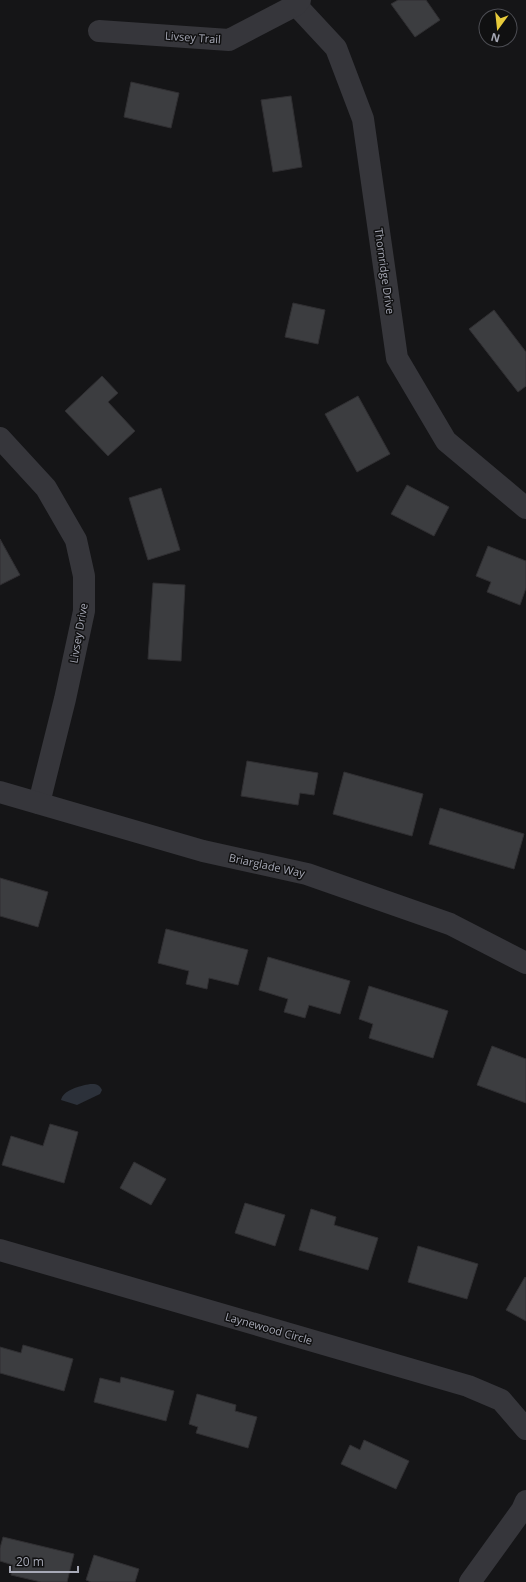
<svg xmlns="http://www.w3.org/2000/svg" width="526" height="1582" font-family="'Open Sans',sans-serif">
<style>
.water{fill:#2c313a}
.building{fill:#3c3d40;stroke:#302f32}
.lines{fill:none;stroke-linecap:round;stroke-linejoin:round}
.minor{stroke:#36363b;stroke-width:22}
.labels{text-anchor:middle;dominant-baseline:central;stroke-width:3;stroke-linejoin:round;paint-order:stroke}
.street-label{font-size:11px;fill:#a7a9b6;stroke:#101011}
</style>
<rect width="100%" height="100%" fill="#151517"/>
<path class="water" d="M90,1084C96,1084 99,1084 102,1090L100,1094L77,1105L61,1100C63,1090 80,1086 90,1084Z"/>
<g class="building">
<path d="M398,0H426L440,20L415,37L391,4Z"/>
<path d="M131,82L179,93L171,128L124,117Z"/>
<path d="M291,96L302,167L273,172L261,100Z"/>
<path d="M293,303L325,310L318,344L285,337Z"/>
<path d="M494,310L526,352V386L518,392L469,329Z"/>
<path d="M102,376L118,393L108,402L135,431L108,456L65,411Z"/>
<path d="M358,396L390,454L357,472L325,414Z"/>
<path d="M407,485L449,507L434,536L391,514Z"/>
<path d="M161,488L180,550L148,560L129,498Z"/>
<path d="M0,539L20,575L0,585Z"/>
<path d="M488,546L526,561V588L520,605L487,592L491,582L476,576Z"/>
<path d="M153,583L185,585L181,661L148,659Z"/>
<path d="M247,761L318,773L314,795L300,793L298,805L241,796Z"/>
<path d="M344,772L423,794L412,836L333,814Z"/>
<path d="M440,808L524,834L514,869L429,844Z"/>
<path d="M0,878L48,892L38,927L0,916Z"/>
<path d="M166,929L248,950L238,985L209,978L207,989L186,984L189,971L158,963Z"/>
<path d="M268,957L350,981L340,1014L309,1005L305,1018L284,1012L288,999L259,990Z"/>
<path d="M369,986L448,1011L433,1058L369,1038L373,1024L359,1019Z"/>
<path d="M492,1046L526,1059V1103L477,1085Z"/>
<path d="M50,1124L78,1132L64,1183L2,1165L11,1136L43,1146Z"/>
<path d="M134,1162L166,1179L151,1205L120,1188Z"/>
<path d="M245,1203L285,1215L275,1246L235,1233Z"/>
<path d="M311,1209L336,1217L334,1225L378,1238L368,1270L299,1250Z"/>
<path d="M418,1246L478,1264L467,1299L408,1282Z"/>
<path d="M525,1277L526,1278V1321L506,1310Z"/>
<path d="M23,1345L73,1359L64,1391L0,1373V1347L21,1353Z"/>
<path d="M121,1377L174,1391L166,1421L94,1402L100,1378L120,1383Z"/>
<path d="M197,1394L236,1405L235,1411L257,1417L248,1448L196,1433L198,1427L189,1424Z"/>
<path d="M364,1440L409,1461L396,1489L341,1464L350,1445L360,1450Z"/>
<path d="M3,1537L74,1554L67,1582H41L11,1575L13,1565L0,1561V1548Z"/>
<path d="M94,1555L139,1569L135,1582H91L86,1580Z"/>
</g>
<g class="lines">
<g class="minor">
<path d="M296,5L336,48L363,119L397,358L446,441L526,508"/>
<path d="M99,31L229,40L296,5L300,0"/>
<path d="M0,438L46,488L76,540L84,576V611L65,699L39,803"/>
<path d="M0,792L203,851L307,874L450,924L526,963"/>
<path d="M0,1250L468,1386L501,1400L526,1429"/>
<path d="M470,1582L522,1510L526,1501"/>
</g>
</g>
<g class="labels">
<g class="street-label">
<text transform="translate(193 37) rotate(4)">Livsey Trail</text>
<text transform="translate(385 271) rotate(82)">Thornridge Drive</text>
<text transform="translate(78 633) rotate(-80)">Livsey Drive</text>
<text transform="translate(267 865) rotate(12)">Briarglade Way</text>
<text transform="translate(269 1328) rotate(16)">Laynewood Circle</text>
</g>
</g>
<g transform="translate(498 28) rotate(195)"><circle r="19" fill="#101011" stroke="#4c4d53"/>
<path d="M0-3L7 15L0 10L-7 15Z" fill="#e8cb3b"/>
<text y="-6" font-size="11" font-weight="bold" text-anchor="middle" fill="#a7a9b6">N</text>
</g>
<path d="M10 1566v6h68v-6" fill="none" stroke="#a7a9b6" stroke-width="2"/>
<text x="16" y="1566" font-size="12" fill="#a7a9b6" stroke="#101011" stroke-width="3" paint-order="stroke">20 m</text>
</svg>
